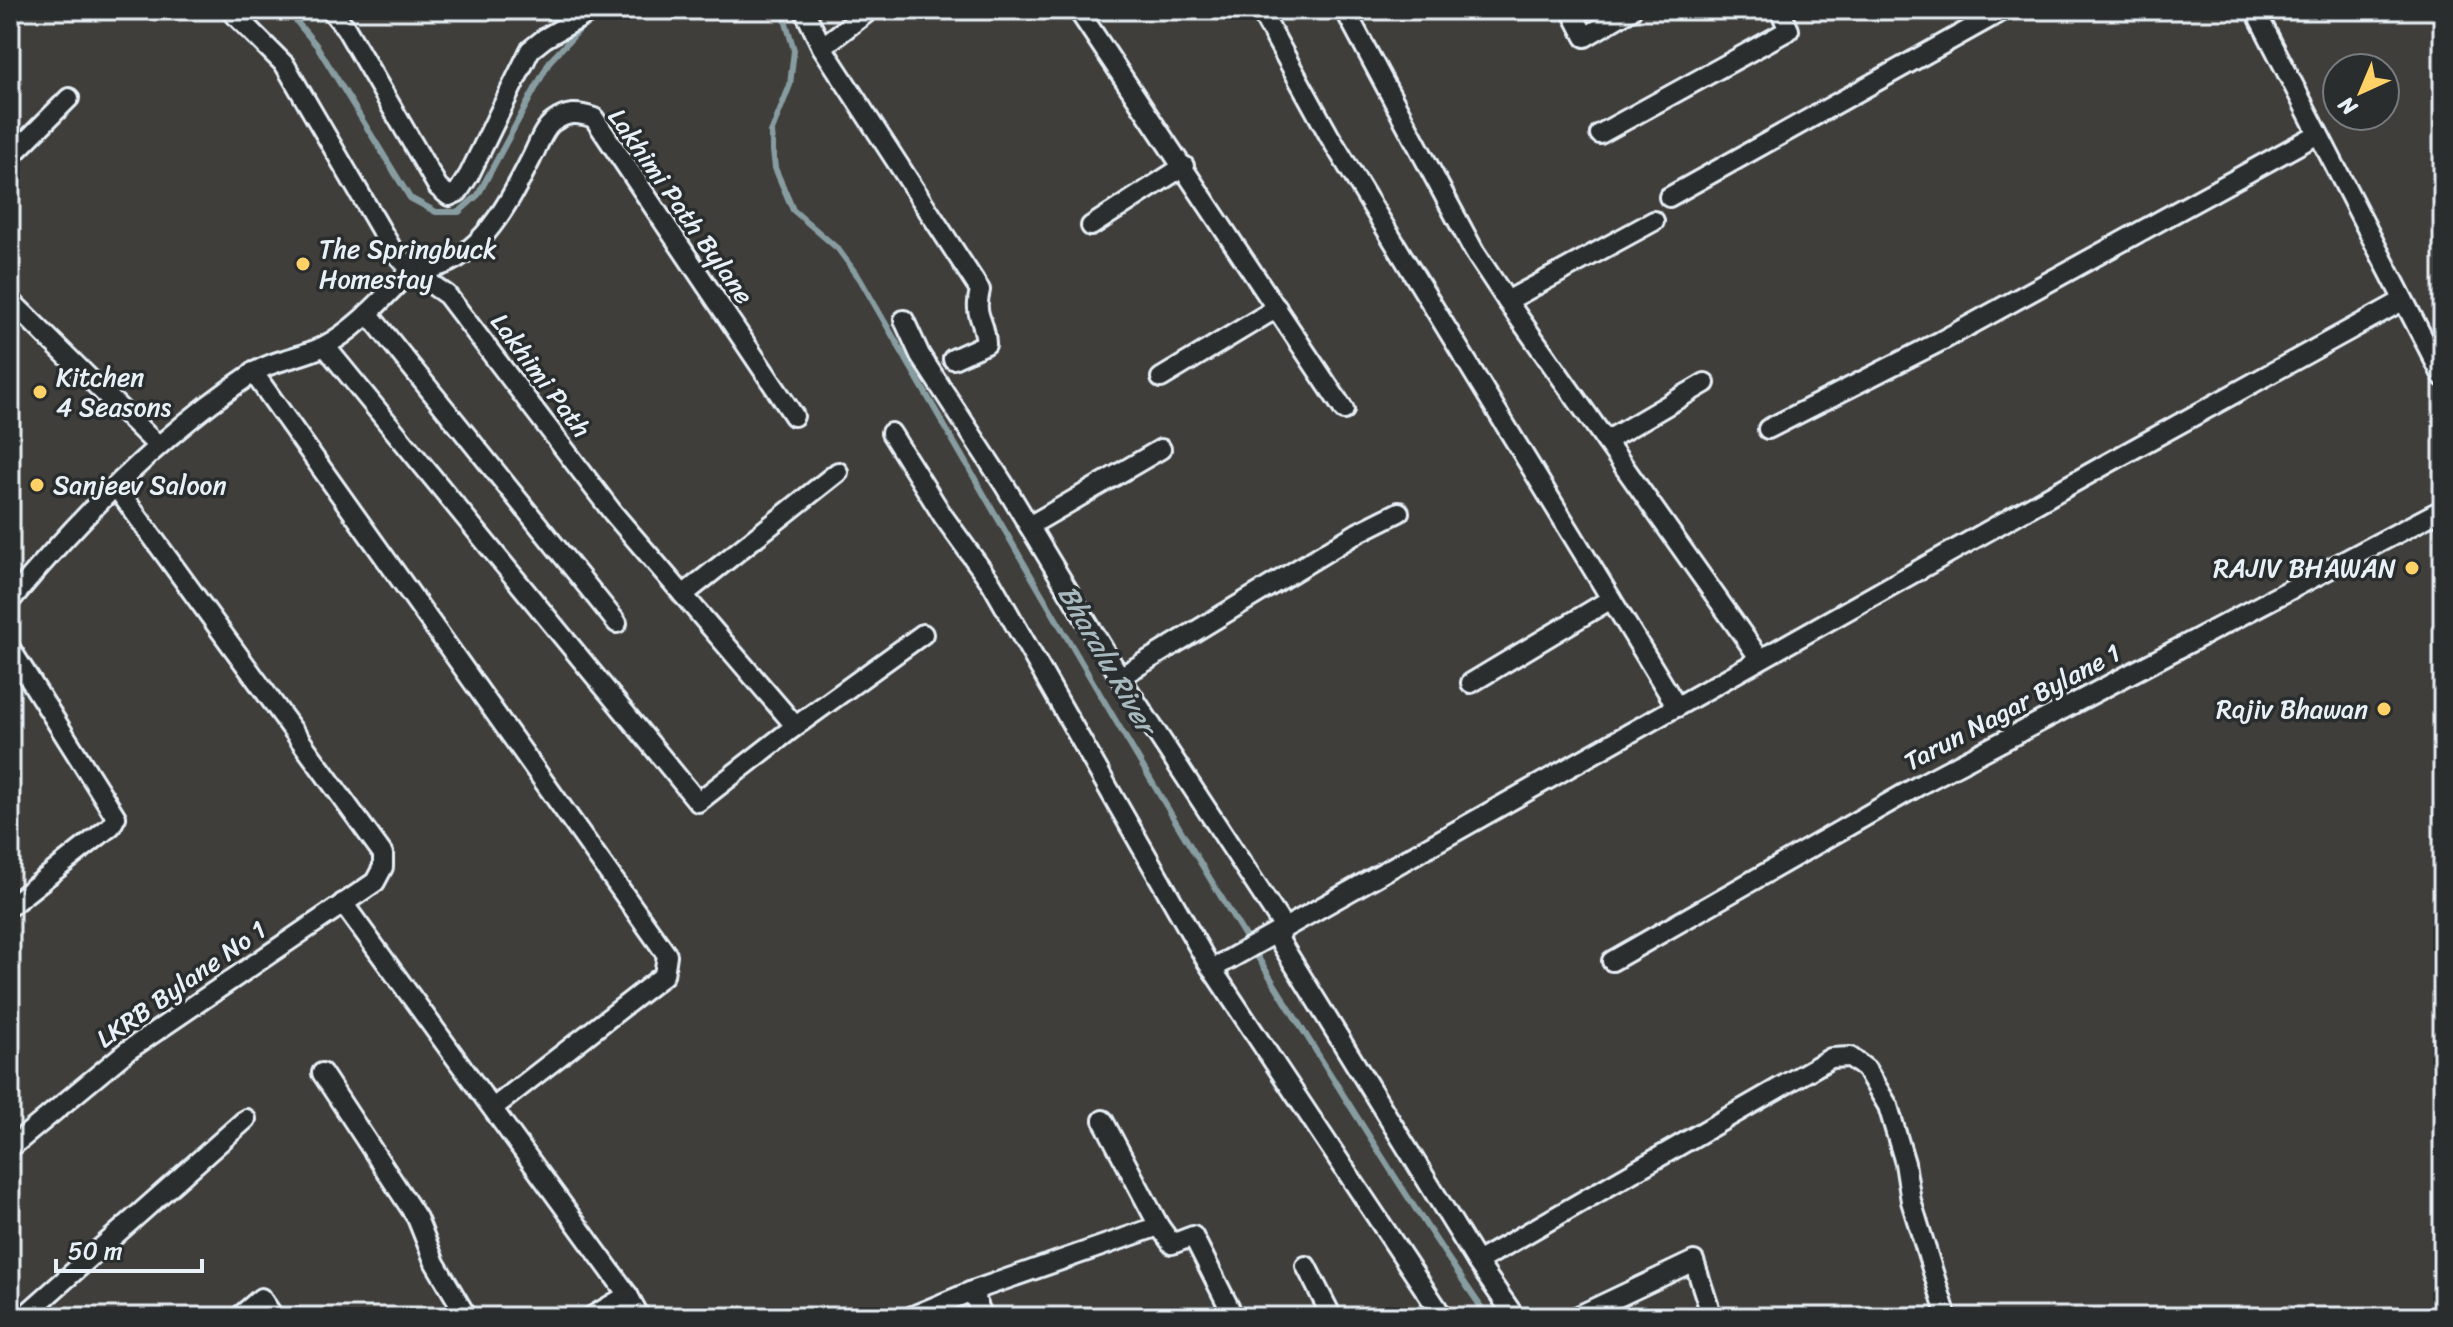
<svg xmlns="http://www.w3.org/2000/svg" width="2453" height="1327" font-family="Sriracha,sans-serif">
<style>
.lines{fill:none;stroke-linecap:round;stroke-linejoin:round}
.stream{stroke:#879da1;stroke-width:6}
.street-casing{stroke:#e8f1f8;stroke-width:24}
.street{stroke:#2a2d2e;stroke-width:18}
.poi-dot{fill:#ffd166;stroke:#2a2d2e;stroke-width:3}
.labels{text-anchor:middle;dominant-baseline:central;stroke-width:7;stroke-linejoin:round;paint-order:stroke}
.street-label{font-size:26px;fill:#e8f1f8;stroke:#2a2d2e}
.poi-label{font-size:26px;fill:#e8f1f8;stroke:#2a2d2e;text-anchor:start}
.water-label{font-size:28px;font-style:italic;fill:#a7b9be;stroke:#2a2d2e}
</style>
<rect width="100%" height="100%" fill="#403e3b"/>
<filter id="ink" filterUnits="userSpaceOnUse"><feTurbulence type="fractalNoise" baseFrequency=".0125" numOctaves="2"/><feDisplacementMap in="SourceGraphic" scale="16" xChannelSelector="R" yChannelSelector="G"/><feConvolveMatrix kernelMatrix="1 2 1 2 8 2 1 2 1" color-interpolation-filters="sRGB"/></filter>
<g filter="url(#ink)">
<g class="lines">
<g class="stream">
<path d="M287,10L317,46L410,198L436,212H459L478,195L550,61L585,24L613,10"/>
<path d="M779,10L784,16L794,50L790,85L771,133L775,168L793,210L838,249L860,279C1006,533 1151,787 1306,1035C1365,1130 1424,1225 1488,1317"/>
</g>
<defs>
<g id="street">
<path d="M230,10L285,65L392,249L411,270L447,295L613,513L792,722L793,728"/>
<path d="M331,10L345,27L438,187L449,196L458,192L469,175L530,50L545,38L594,10"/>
<path d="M804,10L822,47L980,290C973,318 985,318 986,344L953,359"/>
<path d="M1078,10L1344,410"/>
<path d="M1260,10L1330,137L1677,707"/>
<path d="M1345,10L1474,251L1507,301L1760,659"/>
<path d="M1571,10L1585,37L1631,10"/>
<path d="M2255,10L2443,377"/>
<path d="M822,47L870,10"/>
<path d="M1600,134L1789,30L1780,10"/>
<path d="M10,157L69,98"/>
<path d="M1669,197L2004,10"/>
<path d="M1091,226L1184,166"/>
<path d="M411,270C474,272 506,208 531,159C537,148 543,129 553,122C567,112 578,112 594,118L794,416"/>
<path d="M10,300L157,445"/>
<path d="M1507,301L1654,221"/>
<path d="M368,313L617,623"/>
<path d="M904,320L920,355L1005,486L1120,677L1283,926L1279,940L1477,1262L1515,1317"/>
<path d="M325,346L698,802L793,728L923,634"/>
<path d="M253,372L667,955L664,975L493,1108"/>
<path d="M1161,378L1277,308"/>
<path d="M1768,429L1941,341L2318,134"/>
<path d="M891,433L943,516L992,584L1206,960L1443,1317"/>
<path d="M1606,441L1705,383"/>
<path d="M1029,526L1161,449"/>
<path d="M683,595L838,472"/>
<path d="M10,601C80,517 159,436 250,375C271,360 301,358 324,346C356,330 386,295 411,270"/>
<path d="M10,648L116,817L111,826L10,906"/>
<path d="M1120,677L1359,532L1399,512"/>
<path d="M1471,683L1611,599"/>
<path d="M343,903L628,1295L640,1317"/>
<path d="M1612,961L1925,782L2443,509"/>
<path d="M1212,969L2110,462L2402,301"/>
<path d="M322,1073L417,1218L435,1263L467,1317"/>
<path d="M1103,1120L1159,1226L1172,1244L1193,1236L1234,1317"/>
<path d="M10,1148L127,1051L375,882L383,867V854L116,487"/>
<path d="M1477,1262L1831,1058L1850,1057L1866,1069L1888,1106L1905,1163L1911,1201L1947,1317"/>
<path d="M1306,1266L1332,1317"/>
<path d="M972,1291L983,1317"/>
<path d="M23,1317L246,1119"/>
<path d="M239,1317L261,1298L274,1317"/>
<path d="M591,1317L628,1295"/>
<path d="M910,1317L972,1291L1159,1226"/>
<path d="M1576,1317L1694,1261L1712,1317"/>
</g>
</defs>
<use href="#street" class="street-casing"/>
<use href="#street" class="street"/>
</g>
</g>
<g class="poi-dot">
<circle cx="303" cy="264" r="8"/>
<circle cx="40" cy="392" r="8"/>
<circle cx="37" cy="485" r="8"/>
<circle cx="2412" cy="568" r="8"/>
<circle cx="2384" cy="709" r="8"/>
</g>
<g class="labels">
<g class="street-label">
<text transform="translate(681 206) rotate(55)">Lakhimi Path Bylane</text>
<text transform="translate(541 375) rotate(53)">Lakhimi Path</text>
<text transform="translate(2012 707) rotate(-28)">Tarun Nagar Bylane 1</text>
<text transform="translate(181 984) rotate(-35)">LKRB Bylane No 1</text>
</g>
<g class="poi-label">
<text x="319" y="249">The Springbuck<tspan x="319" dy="30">Homestay</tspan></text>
<text x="56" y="377">Kitchen<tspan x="56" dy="30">4 Seasons</tspan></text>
<text x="53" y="485">Sanjeev Saloon</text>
<text x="2396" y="568" text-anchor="end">RAJIV BHAWAN</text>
<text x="2368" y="709" text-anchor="end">Rajiv Bhawan</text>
</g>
<g class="water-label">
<text transform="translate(1107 659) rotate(60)">Bharalu River</text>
</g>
</g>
<rect width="2453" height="1327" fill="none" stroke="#2a2d2e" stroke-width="40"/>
<rect x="20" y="20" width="2413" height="1287" fill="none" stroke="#e8f1f8" stroke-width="3" filter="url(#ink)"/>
<g transform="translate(2361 92) rotate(224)"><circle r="38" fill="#2a2d2e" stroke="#767b7f" stroke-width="2"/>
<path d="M0-6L14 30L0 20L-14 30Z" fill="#ffd166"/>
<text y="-12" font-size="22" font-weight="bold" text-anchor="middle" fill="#e8f1f8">N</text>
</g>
<path d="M56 1259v12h146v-12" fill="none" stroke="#e8f1f8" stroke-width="4"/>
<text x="68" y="1259" font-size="24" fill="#e8f1f8" stroke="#2a2d2e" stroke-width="6" paint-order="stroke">50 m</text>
</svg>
